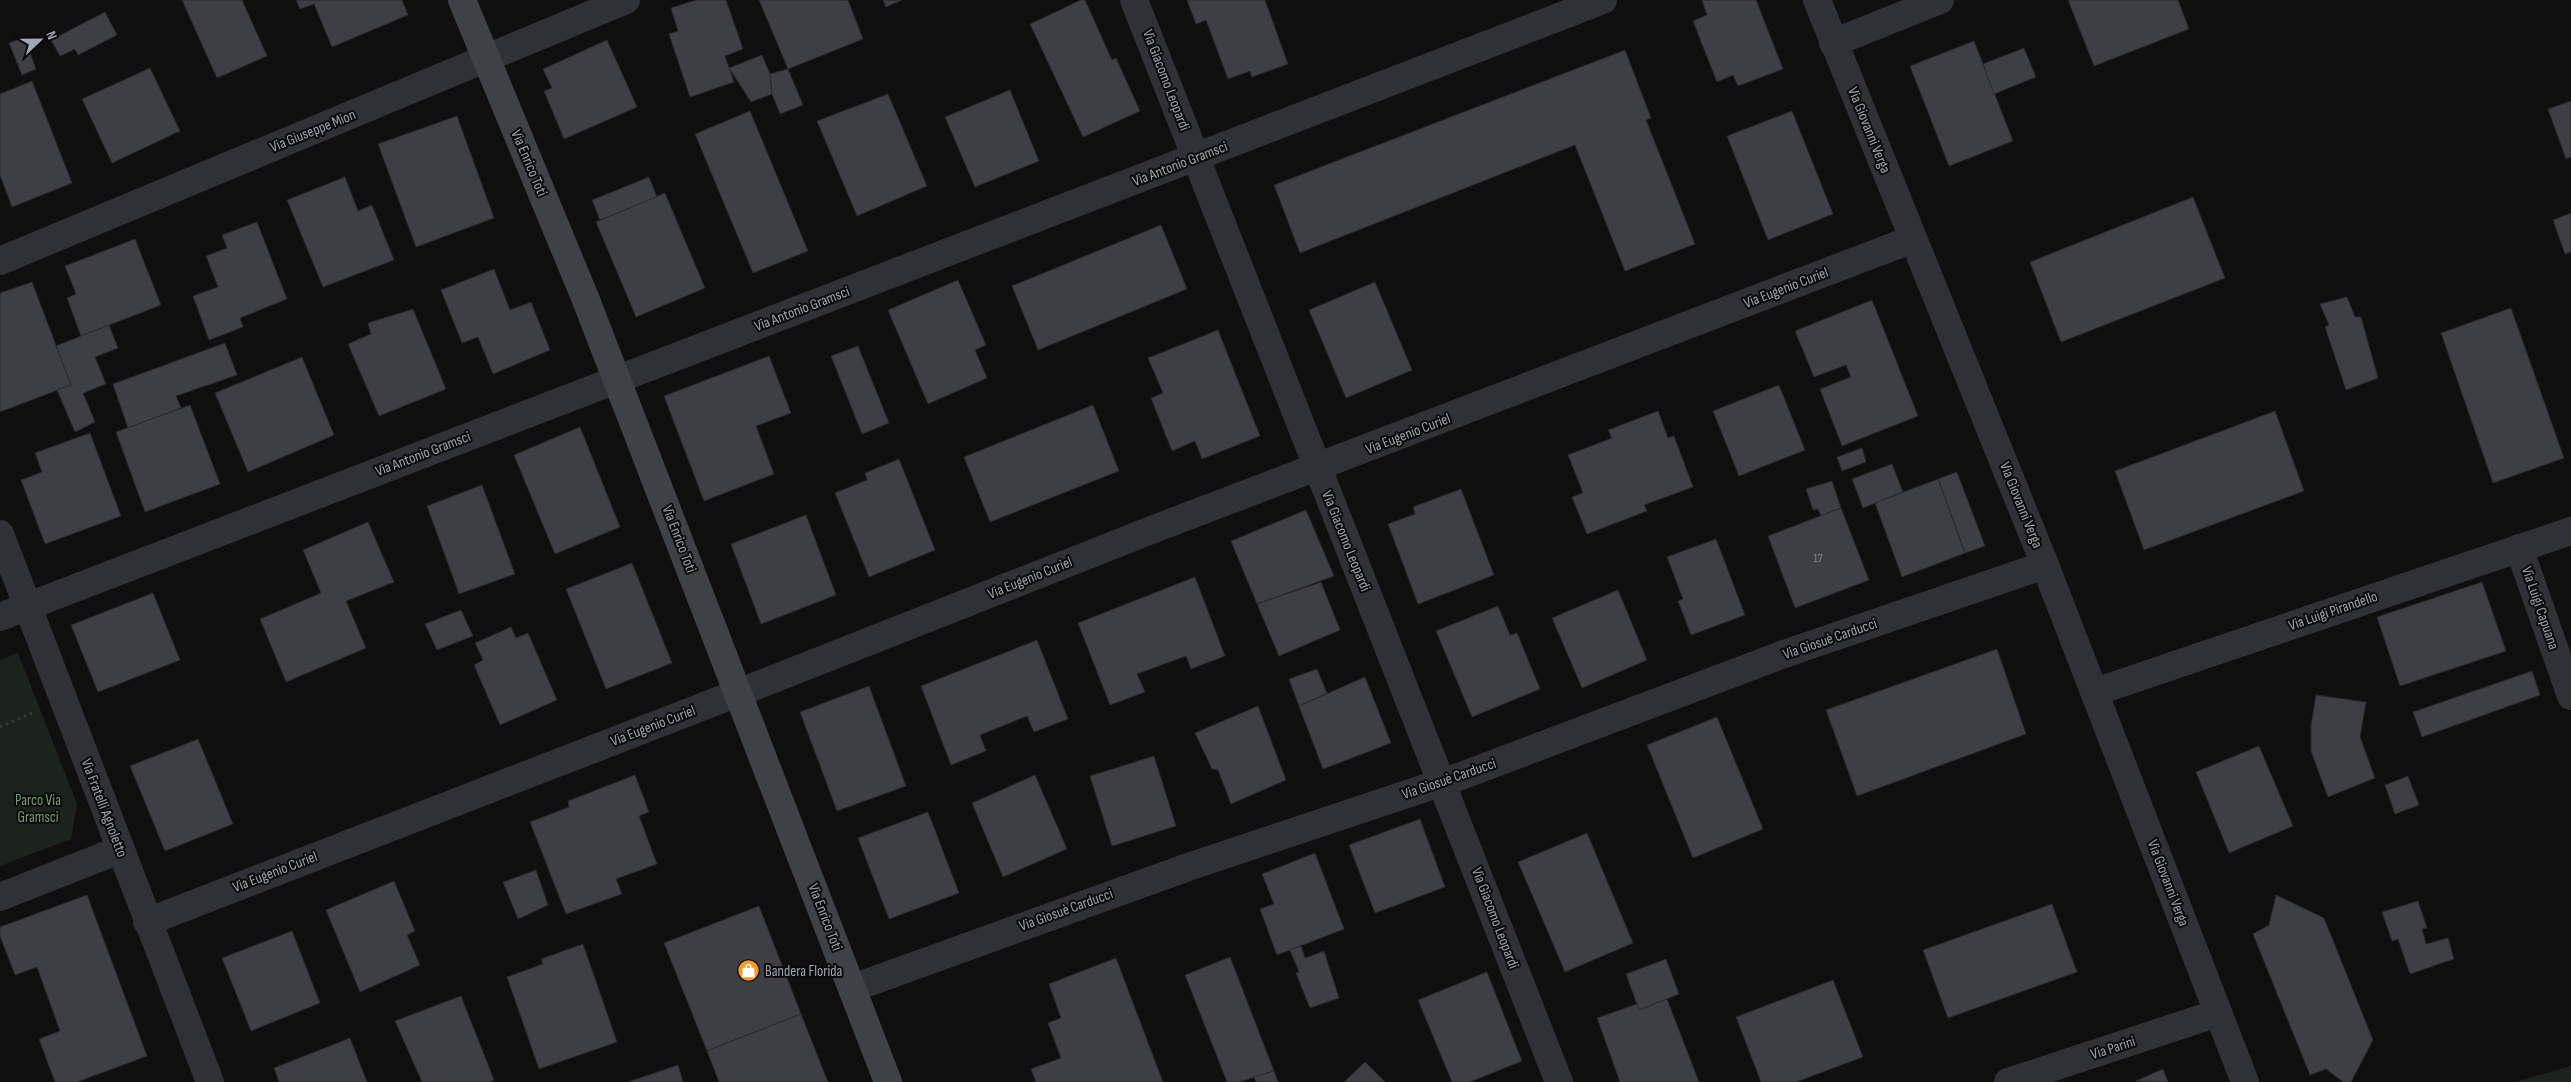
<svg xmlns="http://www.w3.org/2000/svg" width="2571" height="1082" font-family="'Sofia Sans Condensed',sans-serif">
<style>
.green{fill:#1b231c}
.building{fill:#3e3f44;stroke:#29292d}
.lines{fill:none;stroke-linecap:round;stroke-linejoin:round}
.path{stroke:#36383d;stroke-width:3;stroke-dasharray:2.5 4;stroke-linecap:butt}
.street{stroke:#303136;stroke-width:28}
.secondary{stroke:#3e4146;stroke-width:28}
.labels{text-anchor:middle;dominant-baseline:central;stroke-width:4;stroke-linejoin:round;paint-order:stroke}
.number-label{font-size:12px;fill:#888d96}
.street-label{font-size:15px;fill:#a0a7b2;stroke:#0a0a0b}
.park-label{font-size:15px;fill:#779e76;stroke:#0a0a0b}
.poi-label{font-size:15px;fill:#a0a7b2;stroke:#0a0a0b;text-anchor:start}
</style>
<rect width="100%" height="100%" fill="#0f0f10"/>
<g class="green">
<path d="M18,653L77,804L71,839L0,866V660Z"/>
<path d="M2571,1066V1082H2514L2519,1081Z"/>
</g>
<g class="building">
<path d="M182,0H242L267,56L217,78Z"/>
<path d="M296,0H402L408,15L332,47L314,4L300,9Z"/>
<path d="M696,0H726L743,49L725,56L734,82L690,97L669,34L678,31L671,8Z"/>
<path d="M759,0H848L863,39L788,69Z"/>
<path d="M883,0H902L886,7Z"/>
<path d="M1081,0H1085L1112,60L1116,58L1140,111L1083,137L1030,24Z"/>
<path d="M1187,0H1265L1288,64L1252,77L1250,71L1228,79L1206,20L1196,24Z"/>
<path d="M1702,0H1756L1783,69L1738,86L1733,75L1717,82L1693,21L1707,15Z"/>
<path d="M2068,0H2178L2189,29L2094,66Z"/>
<path d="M105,12L117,35L78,55L75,49L60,56L51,40Z"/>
<path d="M24,37L36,69L22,75L9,43Z"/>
<path d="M607,40L637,107L564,139L544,91L552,88L543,69Z"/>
<path d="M1974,41L2013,141L1949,166L1910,66Z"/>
<path d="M2024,48L2036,77L1994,94L1983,64Z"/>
<path d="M1625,50L1651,118L1646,120L1695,244L1625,271L1575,145L1300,253L1274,185Z"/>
<path d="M762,55L770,74L772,94L751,102L729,68Z"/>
<path d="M150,68L180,131L112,163L82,99Z"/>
<path d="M788,69L803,105L780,114L772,94L770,74Z"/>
<path d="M32,81L72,183L12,207L0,175V94Z"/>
<path d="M1010,90L1039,161L975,187L945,117Z"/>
<path d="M888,94L927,186L857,216L817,121Z"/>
<path d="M2571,101V157L2566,159L2548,109Z"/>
<path d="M750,111L808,251L753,273L695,134Z"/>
<path d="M1792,111L1833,214L1768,240L1727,136Z"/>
<path d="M457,116L494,218L416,247L378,144Z"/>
<path d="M345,177L358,211L372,205L394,260L323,287L287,200Z"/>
<path d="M649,177L657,197L600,220L592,200Z"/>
<path d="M665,193L705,288L636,317L596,222Z"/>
<path d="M2193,197L2225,278L2061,342L2030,262Z"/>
<path d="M2571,213V252L2565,254L2553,220Z"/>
<path d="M257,222L287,299L240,318L243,327L209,340L193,296L218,287L206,256L227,248L222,235Z"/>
<path d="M1161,225L1187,289L1038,350L1012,286Z"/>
<path d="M135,239L161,305L81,336L67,298L76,294L65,266Z"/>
<path d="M494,269L510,310L531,302L550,350L493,374L478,337L462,343L441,290Z"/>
<path d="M958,280L986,345L975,350L987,378L928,404L888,310Z"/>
<path d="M32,282L71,385L0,412V293Z"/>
<path d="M1375,282L1412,370L1346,398L1309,310Z"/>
<path d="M2347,297L2355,317H2361L2378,378L2346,390L2325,327L2329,325L2320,304Z"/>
<path d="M1872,300L1918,416L1842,446L1820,389L1851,377L1846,365L1814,377L1795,331Z"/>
<path d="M2511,308L2564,458L2493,483L2441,333Z"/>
<path d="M413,309L446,389L379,416L348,344L371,334L368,323Z"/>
<path d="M109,325L118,348L95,357L106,384L83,393L95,422L75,432L57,390L71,385L56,346Z"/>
<path d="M1218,330L1260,436L1202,459L1195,441L1172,451L1151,398L1163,393L1148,358Z"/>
<path d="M225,343L237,375L176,396L181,408L128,428L113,384Z"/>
<path d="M858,346L889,423L862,434L831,356Z"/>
<path d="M769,356L791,413L756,426L774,474L704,501L664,396Z"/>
<path d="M302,357L334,435L248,472L215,393Z"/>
<path d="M1779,385L1805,450L1739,476L1713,411Z"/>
<path d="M190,405L220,484L145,512L116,432Z"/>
<path d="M1093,405L1119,471L990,522L964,457Z"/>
<path d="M1658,411L1668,438L1674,436L1693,487L1644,505L1647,511L1587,534L1572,497L1583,493L1568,455L1612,438L1608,430Z"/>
<path d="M2275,411L2304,491L2144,550L2115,471Z"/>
<path d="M580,427L620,527L555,554L514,455Z"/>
<path d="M90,433L121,516L45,544L21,480L42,472L35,453Z"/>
<path d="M1862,448L1866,462L1842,471L1837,457Z"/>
<path d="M899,459L935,550L869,577L835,493L867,480L865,473Z"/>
<path d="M1892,464L1903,492L1863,508L1852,479Z"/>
<path d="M1957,472L1985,546L1965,553L1938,479Z"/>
<path d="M1938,479L1965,553L1902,577L1875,503Z"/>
<path d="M1832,481L1841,508L1821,516L1818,509L1813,510L1806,489Z"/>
<path d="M482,485L515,574L459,594L427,506Z"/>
<path d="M1461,489L1494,575L1418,604L1388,524L1415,514L1413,507Z"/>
<path d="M1841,508L1869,580L1795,608L1768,536Z"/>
<path d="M1306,510L1334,576L1257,604L1231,541Z"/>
<path d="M806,515L836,595L761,624L731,544Z"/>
<path d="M368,522L394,582L346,601L366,648L286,682L260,619L321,593L303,550Z"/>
<path d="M1716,539L1745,615L1691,635L1678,601L1683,599L1667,557Z"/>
<path d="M632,563L672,663L606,689L566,589Z"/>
<path d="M1195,577L1225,656L1191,669L1186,656L1137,674L1145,692L1110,705L1078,623Z"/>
<path d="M1321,582L1340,630L1279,656L1257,604Z"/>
<path d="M2482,582L2506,651L2400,686L2377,617Z"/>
<path d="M1618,590L1647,660L1582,688L1552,618Z"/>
<path d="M153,593L180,660L98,692L71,625Z"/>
<path d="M1498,606L1510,635L1517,633L1540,689L1472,717L1436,631Z"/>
<path d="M461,610L473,636L437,650L425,624Z"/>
<path d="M511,627L516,638L528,633L557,700L500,725L474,665L483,660L475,643Z"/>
<path d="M1037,640L1068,719L1034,732L1027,716L980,735L986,751L951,765L921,686Z"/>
<path d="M1997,649L2026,734L1857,796L1826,710Z"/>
<path d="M1317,669L1327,693L1299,706L1289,679Z"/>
<path d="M2532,671L2540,695L2422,737L2413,712Z"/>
<path d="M1365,677L1391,743L1323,769L1299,706Z"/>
<path d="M869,686L906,786L837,811L800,712Z"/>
<path d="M2316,695L2366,702L2360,737L2375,778L2328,797L2311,751V726Z"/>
<path d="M1258,706L1286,780L1231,804L1218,770L1212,769L1195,733Z"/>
<path d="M1717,717L1763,829L1693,858L1647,745Z"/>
<path d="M198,739L233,824L165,851L130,766Z"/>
<path d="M2259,746L2293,826L2229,853L2196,772Z"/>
<path d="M1154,756L1176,826L1112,846L1090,776Z"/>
<path d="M635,775L649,812L639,816L657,864L616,879L622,894L566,914L530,822L569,807L568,801Z"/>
<path d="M1035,775L1067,849L1003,877L972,803Z"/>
<path d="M2408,776L2419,805L2395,814L2385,785Z"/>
<path d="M928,812L959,893L889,919L858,838Z"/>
<path d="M1420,819L1445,887L1375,913L1349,845Z"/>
<path d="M1587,833L1633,943L1565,972L1518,862Z"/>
<path d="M1315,853L1344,929L1277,955L1260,909L1274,904L1262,874Z"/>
<path d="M536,870L548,905L518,919L503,882Z"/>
<path d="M394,881L415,931L407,935L420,965L360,992L326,910Z"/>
<path d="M87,895L147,1056L77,1082H55L39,1039L60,1031L37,967L15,975L0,936V927Z"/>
<path d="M2276,895L2324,918L2373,1040L2351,1082H2343L2326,1069L2310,1075L2253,934L2269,925Z"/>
<path d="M2418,901L2427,928L2422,929L2426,944L2448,938L2454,959L2410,974L2398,939L2392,941L2382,912Z"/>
<path d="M2052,904L2077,972L1948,1018L1923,950Z"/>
<path d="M759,906L801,1014L707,1051L664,943Z"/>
<path d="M292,931L320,1003L251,1031L222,958Z"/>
<path d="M583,944L617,1042L539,1069L507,977L543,964L541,959Z"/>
<path d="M1301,946L1305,958L1324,951L1339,998L1310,1008L1296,973L1299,972L1290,950Z"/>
<path d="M1230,957L1274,1071L1239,1082H1227L1185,975Z"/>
<path d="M1116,958L1163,1082H1036L1031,1069L1061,1058L1048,1023L1061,1018L1049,984Z"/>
<path d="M1666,959L1679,994L1639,1010L1626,974Z"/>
<path d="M1487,972L1522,1061L1470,1082H1452L1418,1000Z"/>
<path d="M1833,980L1863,1057L1796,1082H1761L1736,1017Z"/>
<path d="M461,996L494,1080L489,1082H422L395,1021Z"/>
<path d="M1667,999L1699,1082H1620L1597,1018L1637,1004L1639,1010Z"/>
<path d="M801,1014L828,1082H719L707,1051Z"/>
<path d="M350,1038L367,1082H279L274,1068Z"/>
<path d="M1365,1062L1385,1082H1344Z"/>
<path d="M678,1065L683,1082H628Z"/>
<path d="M2163,1069L2168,1082L2136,1081Z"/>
<path d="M1274,1071L1278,1082H1256L1254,1077Z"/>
</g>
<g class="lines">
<path class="path" d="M0,727L32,713"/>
<g class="street">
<path d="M1134,0L1559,1082"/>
<path d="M1817,0L2045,565L2245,1082"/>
<path d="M1833,43L1940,0"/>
<path d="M0,261L626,0"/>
<path d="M0,534L210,1082"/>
<path d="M2519,548L2571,696"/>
<path d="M0,617L1603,0"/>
<path d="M2095,692L2571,531"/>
<path d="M0,897L119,850"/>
<path d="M147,922L761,684L1154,529L1913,239"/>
<path d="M853,988L1191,866L1461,776L1784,654L2045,565"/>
<path d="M2008,1082L2218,1013"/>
</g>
<path class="secondary" d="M462,0L586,300L888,1082"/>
</g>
<defs>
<symbol id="shop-disc" viewBox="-11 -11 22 22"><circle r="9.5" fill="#f59a22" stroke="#0a0a0b"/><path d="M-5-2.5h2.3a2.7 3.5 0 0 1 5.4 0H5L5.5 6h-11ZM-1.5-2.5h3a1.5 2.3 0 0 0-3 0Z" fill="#fff"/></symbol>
</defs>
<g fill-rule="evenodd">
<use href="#shop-disc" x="736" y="958" width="25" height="25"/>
</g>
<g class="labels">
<g class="number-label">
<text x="1818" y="558">17</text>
</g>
<g class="street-label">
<text transform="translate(1166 80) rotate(69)">Via Giacomo Leopardi</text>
<text transform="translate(1869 130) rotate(68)">Via Giovanni Verga</text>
<text transform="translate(313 131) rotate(-22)">Via Giuseppe Mion</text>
<text transform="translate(529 163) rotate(67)">Via Enrico Toti</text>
<text transform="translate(1180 164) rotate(-21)">Via Antonio Gramsci</text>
<text transform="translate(1786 288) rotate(-21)">Via Eugenio Curiel</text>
<text transform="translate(802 309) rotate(-21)">Via Antonio Gramsci</text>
<text transform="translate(1408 434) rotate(-21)">Via Eugenio Curiel</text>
<text transform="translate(423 454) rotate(-21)">Via Antonio Gramsci</text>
<text transform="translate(2021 505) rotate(68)">Via Giovanni Verga</text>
<text transform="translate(679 539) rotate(69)">Via Enrico Toti</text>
<text transform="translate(1346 541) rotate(68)">Via Giacomo Leopardi</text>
<text transform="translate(1030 578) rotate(-22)">Via Eugenio Curiel</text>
<text transform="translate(2540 608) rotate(71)">Via Luigi Capuana</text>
<text transform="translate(2333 611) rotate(-19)">Via Luigi Pirandello</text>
<text transform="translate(1830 639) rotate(-19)">Via Giosuè Carducci</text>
<text transform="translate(653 726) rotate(-21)">Via Eugenio Curiel</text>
<text transform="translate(1449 779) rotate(-19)">Via Giosuè Carducci</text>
<text transform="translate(104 808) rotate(69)">Via Fratelli Agnoletto</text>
<text transform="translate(275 872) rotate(-21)">Via Eugenio Curiel</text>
<text transform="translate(2168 883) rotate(69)">Via Giovanni Verga</text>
<text transform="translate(1066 910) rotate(-20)">Via Giosuè Carducci</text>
<text transform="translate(825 917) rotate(69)">Via Enrico Toti</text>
<text transform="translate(1495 918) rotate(69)">Via Giacomo Leopardi</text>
<text transform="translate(2113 1048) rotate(-18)">Via Parini</text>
</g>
<g class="park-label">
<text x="38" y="800">Parco Via<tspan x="38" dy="17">Gramsci</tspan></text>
</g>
<g class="poi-label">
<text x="765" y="971">Bandera Florida</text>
</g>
</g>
<g transform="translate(40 40) rotate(68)" stroke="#0a0a0b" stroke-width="4" paint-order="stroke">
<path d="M0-4L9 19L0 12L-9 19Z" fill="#a0a7b2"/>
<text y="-8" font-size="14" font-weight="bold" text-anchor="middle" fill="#a0a7b2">N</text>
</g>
</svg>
